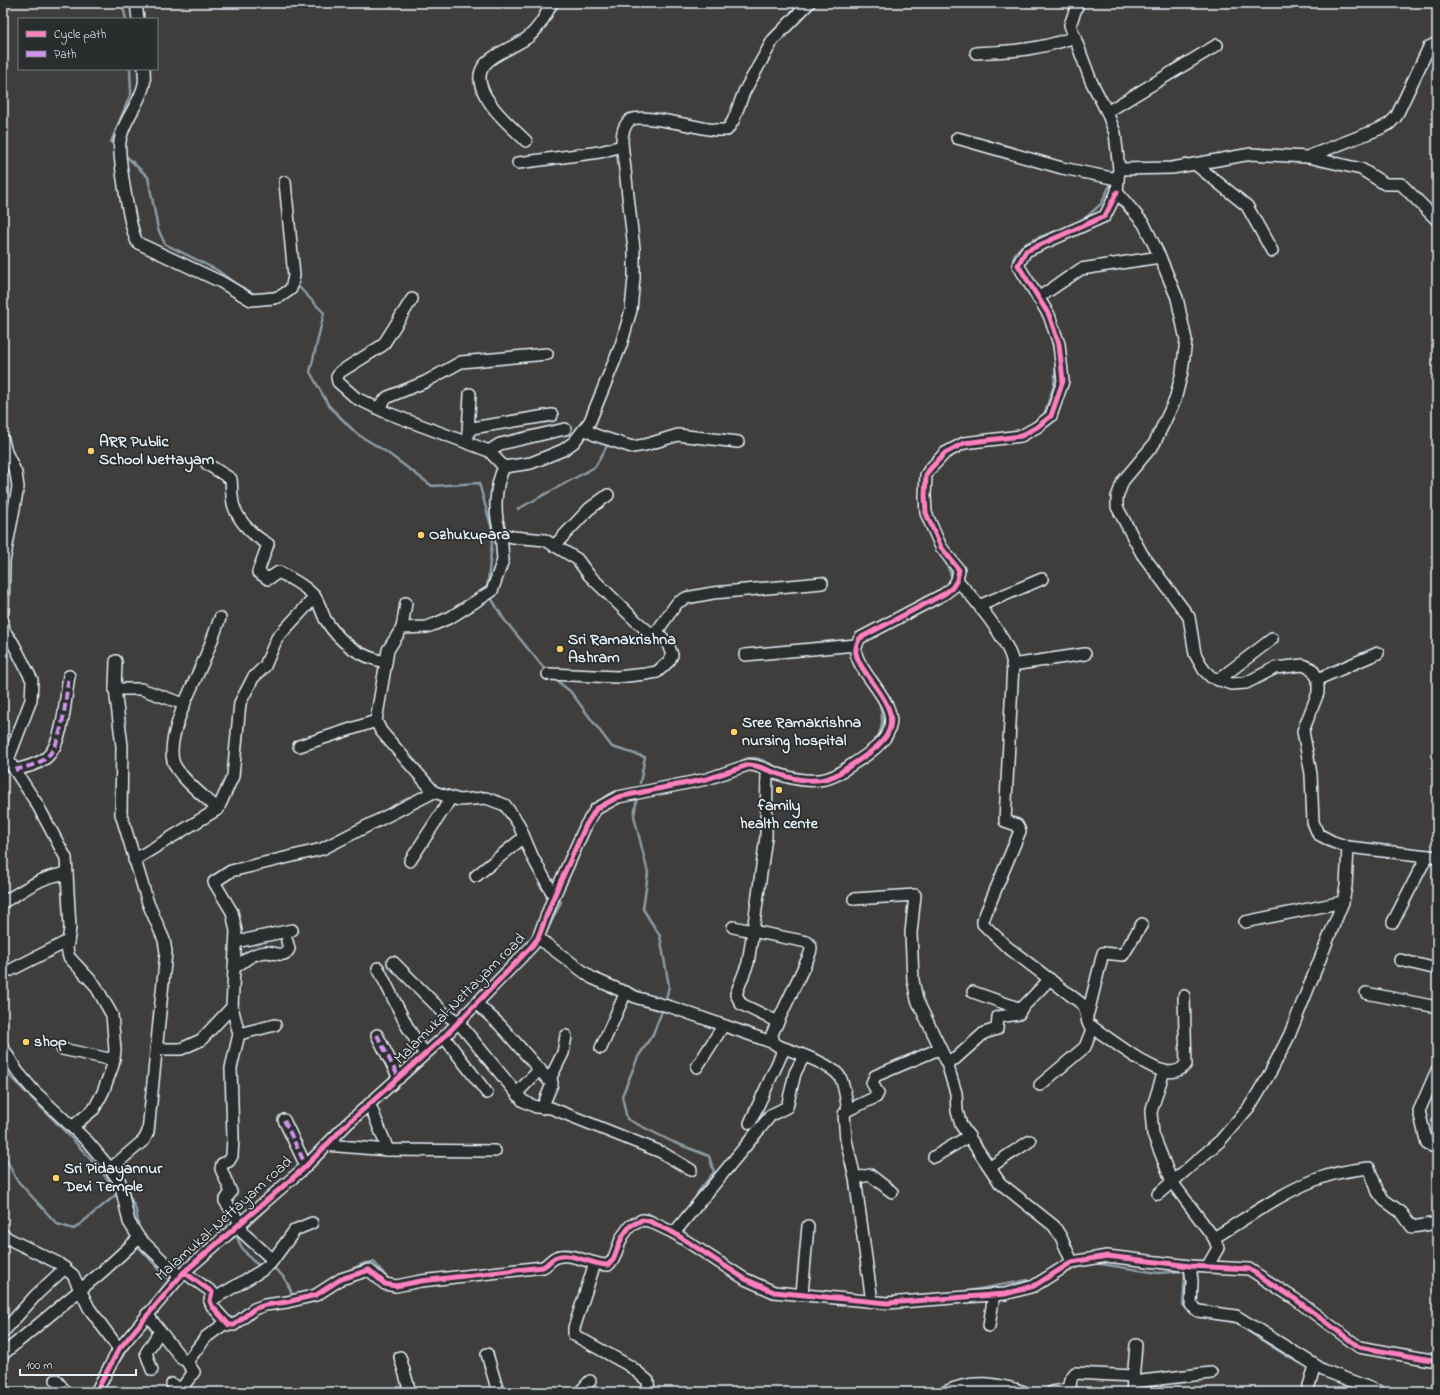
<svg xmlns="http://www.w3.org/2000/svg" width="1440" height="1395" font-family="'Indie Flower',sans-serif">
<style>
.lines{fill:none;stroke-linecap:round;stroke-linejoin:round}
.stream{stroke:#8a9ca6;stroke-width:2.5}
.minor-casing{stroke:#e8f1f8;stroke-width:14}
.minor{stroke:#2a2d2e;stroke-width:11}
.quiet{stroke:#d193ec;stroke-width:4;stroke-dasharray:8 4;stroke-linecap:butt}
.cycleway-casing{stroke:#2a2d2e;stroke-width:8}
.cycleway{stroke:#ff80c0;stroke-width:5}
.poi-dot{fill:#ffd166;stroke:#2a2d2e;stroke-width:1.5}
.labels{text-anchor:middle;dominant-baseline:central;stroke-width:3.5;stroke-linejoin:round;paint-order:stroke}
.poi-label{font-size:16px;font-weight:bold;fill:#e8f1f8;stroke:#2a2d2e;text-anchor:start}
.street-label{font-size:16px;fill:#e8f1f8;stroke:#2a2d2e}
</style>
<rect width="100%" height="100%" fill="#403d3d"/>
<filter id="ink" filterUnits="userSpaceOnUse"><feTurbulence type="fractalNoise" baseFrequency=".025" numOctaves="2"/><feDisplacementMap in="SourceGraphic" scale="8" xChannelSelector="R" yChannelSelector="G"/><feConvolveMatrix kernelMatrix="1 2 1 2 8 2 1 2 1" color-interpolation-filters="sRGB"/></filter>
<g filter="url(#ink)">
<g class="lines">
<g class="stream">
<path d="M122,3L126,19"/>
<path d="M114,145L111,142L131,93L130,69"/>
<path d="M126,156L148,177L158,229L165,244L217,270L236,284L257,295"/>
<path d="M1082,221L1101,204L1112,181"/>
<path d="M1014,265C1007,244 1051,233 1065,228"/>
<path d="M295,288L299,287L324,313L310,372L329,406L357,434L385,451L432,486L479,483L493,533L487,590"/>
<path d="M262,294L280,291"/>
<path d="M1052,340L1054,351"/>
<path d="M1044,415L1054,385L1056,364"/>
<path d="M518,509L595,467L607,446L612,445"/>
<path d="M946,562L952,578"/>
<path d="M490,596L503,618L547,672"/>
<path d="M553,678L570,691L612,747L645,757L640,783"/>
<path d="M873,743C885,730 883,717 879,701"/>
<path d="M739,763C752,752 765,761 779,769"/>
<path d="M637,798L634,816L648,873L643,909L660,936L669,986L666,999"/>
<path d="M587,814L594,804L603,799"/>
<path d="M539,884L549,898"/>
<path d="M545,935L561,902L559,899"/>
<path d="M507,979L534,951"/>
<path d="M662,1011L653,1034L638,1057L622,1096L627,1119L673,1142L709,1156L714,1172L698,1192L694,1202"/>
<path d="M3,1069C34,1102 68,1131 96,1166C104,1175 113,1184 118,1195"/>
<path d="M81,1131L87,1122"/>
<path d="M3,1152L16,1179L57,1224L74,1229L117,1194"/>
<path d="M127,1190L136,1210L139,1229"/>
<path d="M647,1213L656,1218"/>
<path d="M248,1226L275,1200"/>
<path d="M237,1236C239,1246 252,1263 261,1266"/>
<path d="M136,1244L169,1280L171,1278"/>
<path d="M224,1244L240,1233"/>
<path d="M555,1252C564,1248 575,1249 583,1255"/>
<path d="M1095,1263L1158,1273L1185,1271L1183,1306L1189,1310"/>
<path d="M273,1268C284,1274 289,1285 293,1297"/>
<path d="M463,1271L527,1264"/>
<path d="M344,1273L365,1263L374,1262L390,1281"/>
<path d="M1063,1274L1082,1265"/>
<path d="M968,1291L1028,1280"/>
<path d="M878,1297H900"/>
<path d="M1196,1315L1234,1322L1290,1358L1306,1365"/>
<path d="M128,1330L169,1280"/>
<path d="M116,1366L133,1340"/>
<path d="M1346,1385L1362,1392"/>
</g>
<defs>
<g id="minor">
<path d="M136,3L138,19"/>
<path d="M1078,3L1070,25L1091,81L1107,112L1115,133L1119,169L1117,192L1144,224L1160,257L1177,298L1186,340L1182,372L1175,400L1154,444L1123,481L1117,497V507L1142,554L1189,617L1195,654L1204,670L1211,677L1231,684L1246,683L1275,668L1303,665L1312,669L1318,679V693L1303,731L1311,774L1313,822L1318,834L1333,842L1348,847L1437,857"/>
<path d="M976,53C1014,51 1038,50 1075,37"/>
<path d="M144,69C144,74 145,80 144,84C140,104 123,120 120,141C118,154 130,234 138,243L221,282L251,300L274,298L281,296L291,289L294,276L285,182"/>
<path d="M1107,112L1217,45"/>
<path d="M957,138L1062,168L1117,179"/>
<path d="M526,141C514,129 499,117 490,103C461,62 500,56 527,38C539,29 545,16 552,3"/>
<path d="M1308,157L1361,169L1385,184H1401L1437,220"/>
<path d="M518,163L600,152L622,146"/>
<path d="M1195,164L1247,206L1272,251"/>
<path d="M1119,169L1172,168L1251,154L1307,157L1379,129L1389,124L1396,117L1429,47L1437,43"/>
<path d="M1038,298L1081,269L1160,257"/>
<path d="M412,299L383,345L340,372L337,377L338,382L356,398L385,412L489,451L504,467C495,486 493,514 501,534"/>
<path d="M380,409L381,404L388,397L425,382L461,362L547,354"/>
<path d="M585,429L595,435L632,447L645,445L678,435L738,442"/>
<path d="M468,433L470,394"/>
<path d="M3,440L6,452L16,473L18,487L4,561L3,611"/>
<path d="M468,443V433L472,428L552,415"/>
<path d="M489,451L500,444L565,429"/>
<path d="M207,464L231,479C232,487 231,499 234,507C240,523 254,536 268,544L258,572L268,579L279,572C291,579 306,586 315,597C319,603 322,612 325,619C339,642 360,657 386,662"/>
<path d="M504,467L531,463L563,450L574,442L590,421L621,345L631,310L634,278V249L622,143C622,134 623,126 630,120C641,113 699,128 715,130H727L733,121L744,92L773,40L809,3"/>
<path d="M554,546L589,509L608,495"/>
<path d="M957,580C974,598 1009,640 1013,664L1005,821L1017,825L1020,831L983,920V924L1006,946L1082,1004C1089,1014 1085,1018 1089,1025C1108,1037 1145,1067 1164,1071C1172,1073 1181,1071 1186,1064L1184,996"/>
<path d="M981,605L1042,579"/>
<path d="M3,622L4,631L13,643L32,680L31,700L8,760"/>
<path d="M402,628L406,603"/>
<path d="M655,634L677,603L686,598L713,593L822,583"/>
<path d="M745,655L856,645"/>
<path d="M1012,665L1085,654"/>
<path d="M548,674L617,677L646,674L657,672L669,661L672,655L668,644L661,636L649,632L636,621L589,575L577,559L545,540L513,537L501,534L503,560L492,591L451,617L435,624L427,627L402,628L388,650L376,721L381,731L434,792L459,800L486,798L505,805L518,823L533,858L554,896"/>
<path d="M1318,679L1378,653"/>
<path d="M1218,680L1272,639"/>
<path d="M115,689H141L184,704"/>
<path d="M299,746L376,721"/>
<path d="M3,752L37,804L66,858L67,874"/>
<path d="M15,770C25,767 38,765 47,757C64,742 65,698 69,676"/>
<path d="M767,770L766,837L753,931L748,963L736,994L741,1004L778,1022"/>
<path d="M218,809C206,798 177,776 173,761C167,736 190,691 200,669C208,652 214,635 220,618"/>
<path d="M134,860L218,809L233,776L240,703L253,678L265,666L277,638L315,597"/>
<path d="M410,861L451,798"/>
<path d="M476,876L524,837"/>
<path d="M854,899L915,895L911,933L913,980L917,1000L946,1060L956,1093L957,1111L961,1125L1000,1183L1054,1226L1061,1237L1072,1262"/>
<path d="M3,902C24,891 41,875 67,874L70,928L67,949L69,957L95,985L112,1015L115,1050L113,1065L103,1092L94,1109L72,1127"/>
<path d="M1245,922L1343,902"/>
<path d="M1393,922L1427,856"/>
<path d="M733,927L807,942C813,946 811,950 809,956L772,1034L773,1040L776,1045C791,1051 835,1064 841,1079C845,1088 846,1100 848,1110"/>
<path d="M538,938L592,978L638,998L671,1007L774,1043"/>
<path d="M236,942L292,930"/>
<path d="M1400,960L1437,969"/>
<path d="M393,962L444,1013L458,1022L523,1101L536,1107L551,1108L661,1152L691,1170"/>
<path d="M234,968C245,961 252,953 266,952C274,952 284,959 289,949L287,941"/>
<path d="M378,968L408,1028L425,1054"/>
<path d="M11,970L68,941"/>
<path d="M973,992L1021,1009"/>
<path d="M1366,993L1437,1007"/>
<path d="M476,1003L500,1025L552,1084"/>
<path d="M232,1007L239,1034L231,1068L233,1138L232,1156L229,1161L222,1164L221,1169L231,1192L225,1201L241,1224L243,1233L273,1260"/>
<path d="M1088,1013L1103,953L1123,955L1142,924"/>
<path d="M239,1034L275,1025"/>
<path d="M377,1035L399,1078"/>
<path d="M444,1037L487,1093"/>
<path d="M3,1048L17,1071L33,1090L88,1142L108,1166L120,1182L129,1222L139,1238L180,1277"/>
<path d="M601,1048L626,992"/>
<path d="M62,1049L114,1060"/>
<path d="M157,1049H181L201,1040L232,1007L236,931L232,912L214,882L231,871L322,849L434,792"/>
<path d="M946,1060L955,1059L984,1033L997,1029L998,1017L1019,1014L1021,1009L1050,979"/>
<path d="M697,1067L723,1026"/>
<path d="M1437,1070L1419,1111L1427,1144L1437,1148"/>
<path d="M1164,1071L1151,1112L1153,1134L1172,1182L1214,1238L1218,1248L1207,1267"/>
<path d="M1040,1085L1085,1047L1093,1027"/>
<path d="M517,1093L540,1069"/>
<path d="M370,1105L388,1150"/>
<path d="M542,1108L552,1084L551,1077L563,1053L566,1036"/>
<path d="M284,1120L306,1166"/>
<path d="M750,1123L784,1049"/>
<path d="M326,1145L388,1150L495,1151"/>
<path d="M934,1157L969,1136"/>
<path d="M990,1167L1030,1141"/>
<path d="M110,1169L144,1140L148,1132L166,952L164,940L148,903L121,814L122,746L115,689L116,661"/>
<path d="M855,1178L870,1175L892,1192"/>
<path d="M1158,1194L1220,1141L1250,1106L1271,1071L1289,1036L1343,902L1346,886L1348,847"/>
<path d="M674,1233L771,1115L787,1107L795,1073L804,1056"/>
<path d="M3,1235L9,1239L58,1263L73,1275L89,1308L119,1349"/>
<path d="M1214,1238C1247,1218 1279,1194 1315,1180C1332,1173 1350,1170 1369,1168L1378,1192L1384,1200L1402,1213L1412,1227L1437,1223"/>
<path d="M595,1263L574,1328V1335L630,1366L648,1381L649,1392"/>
<path d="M1190,1266L1192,1281L1191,1305L1198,1311L1236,1316L1323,1370L1380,1392"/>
<path d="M183,1273L188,1275L212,1292L210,1301L212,1306L229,1325H234L254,1309L265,1305L287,1302L316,1295L341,1279L369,1270L385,1284L396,1286L421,1281L543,1267C547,1265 550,1261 553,1259C567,1249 593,1266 608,1265L613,1260L622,1237L630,1226L642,1220L649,1221L674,1233L745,1279L774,1292L887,1303L1005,1294L1034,1286L1072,1262L1107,1256L1190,1266L1249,1269L1295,1299L1359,1347L1437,1361"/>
<path d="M802,1294L808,1226"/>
<path d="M210,1301L261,1271L270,1264L295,1230L312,1223"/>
<path d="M872,1302L855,1178L846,1140L844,1114L848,1110L876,1097L878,1093L872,1083L875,1076L939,1049"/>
<path d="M147,1314L160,1331L146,1353L152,1370"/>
<path d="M989,1326L994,1294"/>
<path d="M160,1331L182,1359"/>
<path d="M3,1332L36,1295L65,1268"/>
<path d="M3,1354L103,1271L139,1238"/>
<path d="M487,1354L498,1392"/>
<path d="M400,1357L410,1392"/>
<path d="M56,1380L65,1391L63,1392"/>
<path d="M1133,1382L1211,1373"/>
<path d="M172,1384L181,1389L194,1372L187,1362L206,1337L227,1322"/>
<path d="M96,1392L119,1349L183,1273L303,1169L347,1124L444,1037L531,947L538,938L554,896L586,825L596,809L618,797L707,779L748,765C756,764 760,768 768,770C789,779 820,787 841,772C855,762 873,753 884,739C908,708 861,679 856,653C855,647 857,643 860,638L944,594L952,588L957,580L959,570L941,547L926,513L925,496L926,475L930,469L945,453L964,443L1021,436L1037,427L1051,416L1063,381L1059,344L1049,315L1018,265L1026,251L1105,216L1117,192"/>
<path d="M580,1392L590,1381"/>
<path d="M945,1392C972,1379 997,1383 1024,1392"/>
<path d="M1052,1392C1082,1387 1063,1386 1075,1373L1133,1376"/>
<path d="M1132,1392L1136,1345"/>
<path d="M1307,1392L1315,1366"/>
</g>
</defs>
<use href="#minor" class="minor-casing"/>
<use href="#minor" class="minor"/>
<g class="quiet">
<path d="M15,770C25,767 38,765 47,757C64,742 65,698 69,676"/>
<path d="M377,1035L399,1078"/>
<path d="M284,1120L306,1166"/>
</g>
<defs>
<g id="cycleway">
<path d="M183,1273L188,1275L212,1292L210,1301L212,1306L229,1325H234L254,1309L265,1305L287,1302L316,1295L341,1279L369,1270L385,1284L396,1286L421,1281L543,1267C547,1265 550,1261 553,1259C567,1249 593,1266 608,1265L613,1260L622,1237L630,1226L642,1220L649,1221L674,1233L745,1279L774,1292L887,1303L1005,1294L1034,1286L1072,1262L1107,1256L1190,1266L1249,1269L1295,1299L1359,1347L1437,1361"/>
<path d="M96,1392L119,1349L183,1273L303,1169L347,1124L444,1037L531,947L538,938L554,896L586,825L596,809L618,797L707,779L748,765C756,764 760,768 768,770C789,779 820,787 841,772C855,762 873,753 884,739C908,708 861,679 856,653C855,647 857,643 860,638L944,594L952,588L957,580L959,570L941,547L926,513L925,496L926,475L930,469L945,453L964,443L1021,436L1037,427L1051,416L1063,381L1059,344L1049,315L1018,265L1026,251L1105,216L1117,192"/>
</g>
</defs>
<use href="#cycleway" class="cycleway-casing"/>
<use href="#cycleway" class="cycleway"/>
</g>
</g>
<g class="poi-dot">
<circle cx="91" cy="451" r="4"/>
<circle cx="421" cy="535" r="4"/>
<circle cx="560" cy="649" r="4"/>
<circle cx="734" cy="732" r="4"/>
<circle cx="779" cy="790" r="4"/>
<circle cx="26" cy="1042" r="4"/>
<circle cx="56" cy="1178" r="4"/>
</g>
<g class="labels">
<g class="poi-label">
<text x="99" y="442">ARR Public<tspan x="99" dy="18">School Nettayam</tspan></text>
<text x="429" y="535">Ozhukupara</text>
<text x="568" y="640">Sri Ramakrishna<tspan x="568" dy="18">Ashram</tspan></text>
<text x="742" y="723">Sree Ramakrishna<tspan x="742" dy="18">nursing hospital</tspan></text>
<text x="779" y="806" text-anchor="middle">family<tspan x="779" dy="18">health cente</tspan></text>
<text x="34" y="1042">shop</text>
<text x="64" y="1169">Sri Pidayannur<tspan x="64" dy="18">Devi Temple</tspan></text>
</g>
<g class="street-label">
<text transform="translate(460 999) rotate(-45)">Malamukal-Nettayam road</text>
<text transform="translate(224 1219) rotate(-42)">Malamukal-Nettayam road</text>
</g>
</g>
<rect width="1440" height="1395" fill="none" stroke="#2a2d2e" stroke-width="16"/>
<rect x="8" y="8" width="1424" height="1379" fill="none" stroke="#e8f1f8" stroke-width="1.5" filter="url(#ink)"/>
<rect x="18" y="18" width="140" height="52" fill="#2a2d2e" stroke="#767b7f"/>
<rect x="26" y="31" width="20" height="6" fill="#ff80c0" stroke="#767b7f"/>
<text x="54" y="38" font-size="12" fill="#e8f1f8">Cycle path</text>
<rect x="26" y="51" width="20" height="6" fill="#d193ec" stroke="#767b7f"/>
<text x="54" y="58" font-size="12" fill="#e8f1f8">Path</text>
<path d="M20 1369v6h116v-6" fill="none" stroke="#e8f1f8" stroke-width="2"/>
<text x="26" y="1369" font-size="12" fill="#e8f1f8" stroke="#2a2d2e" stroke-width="3" paint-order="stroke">100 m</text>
</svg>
